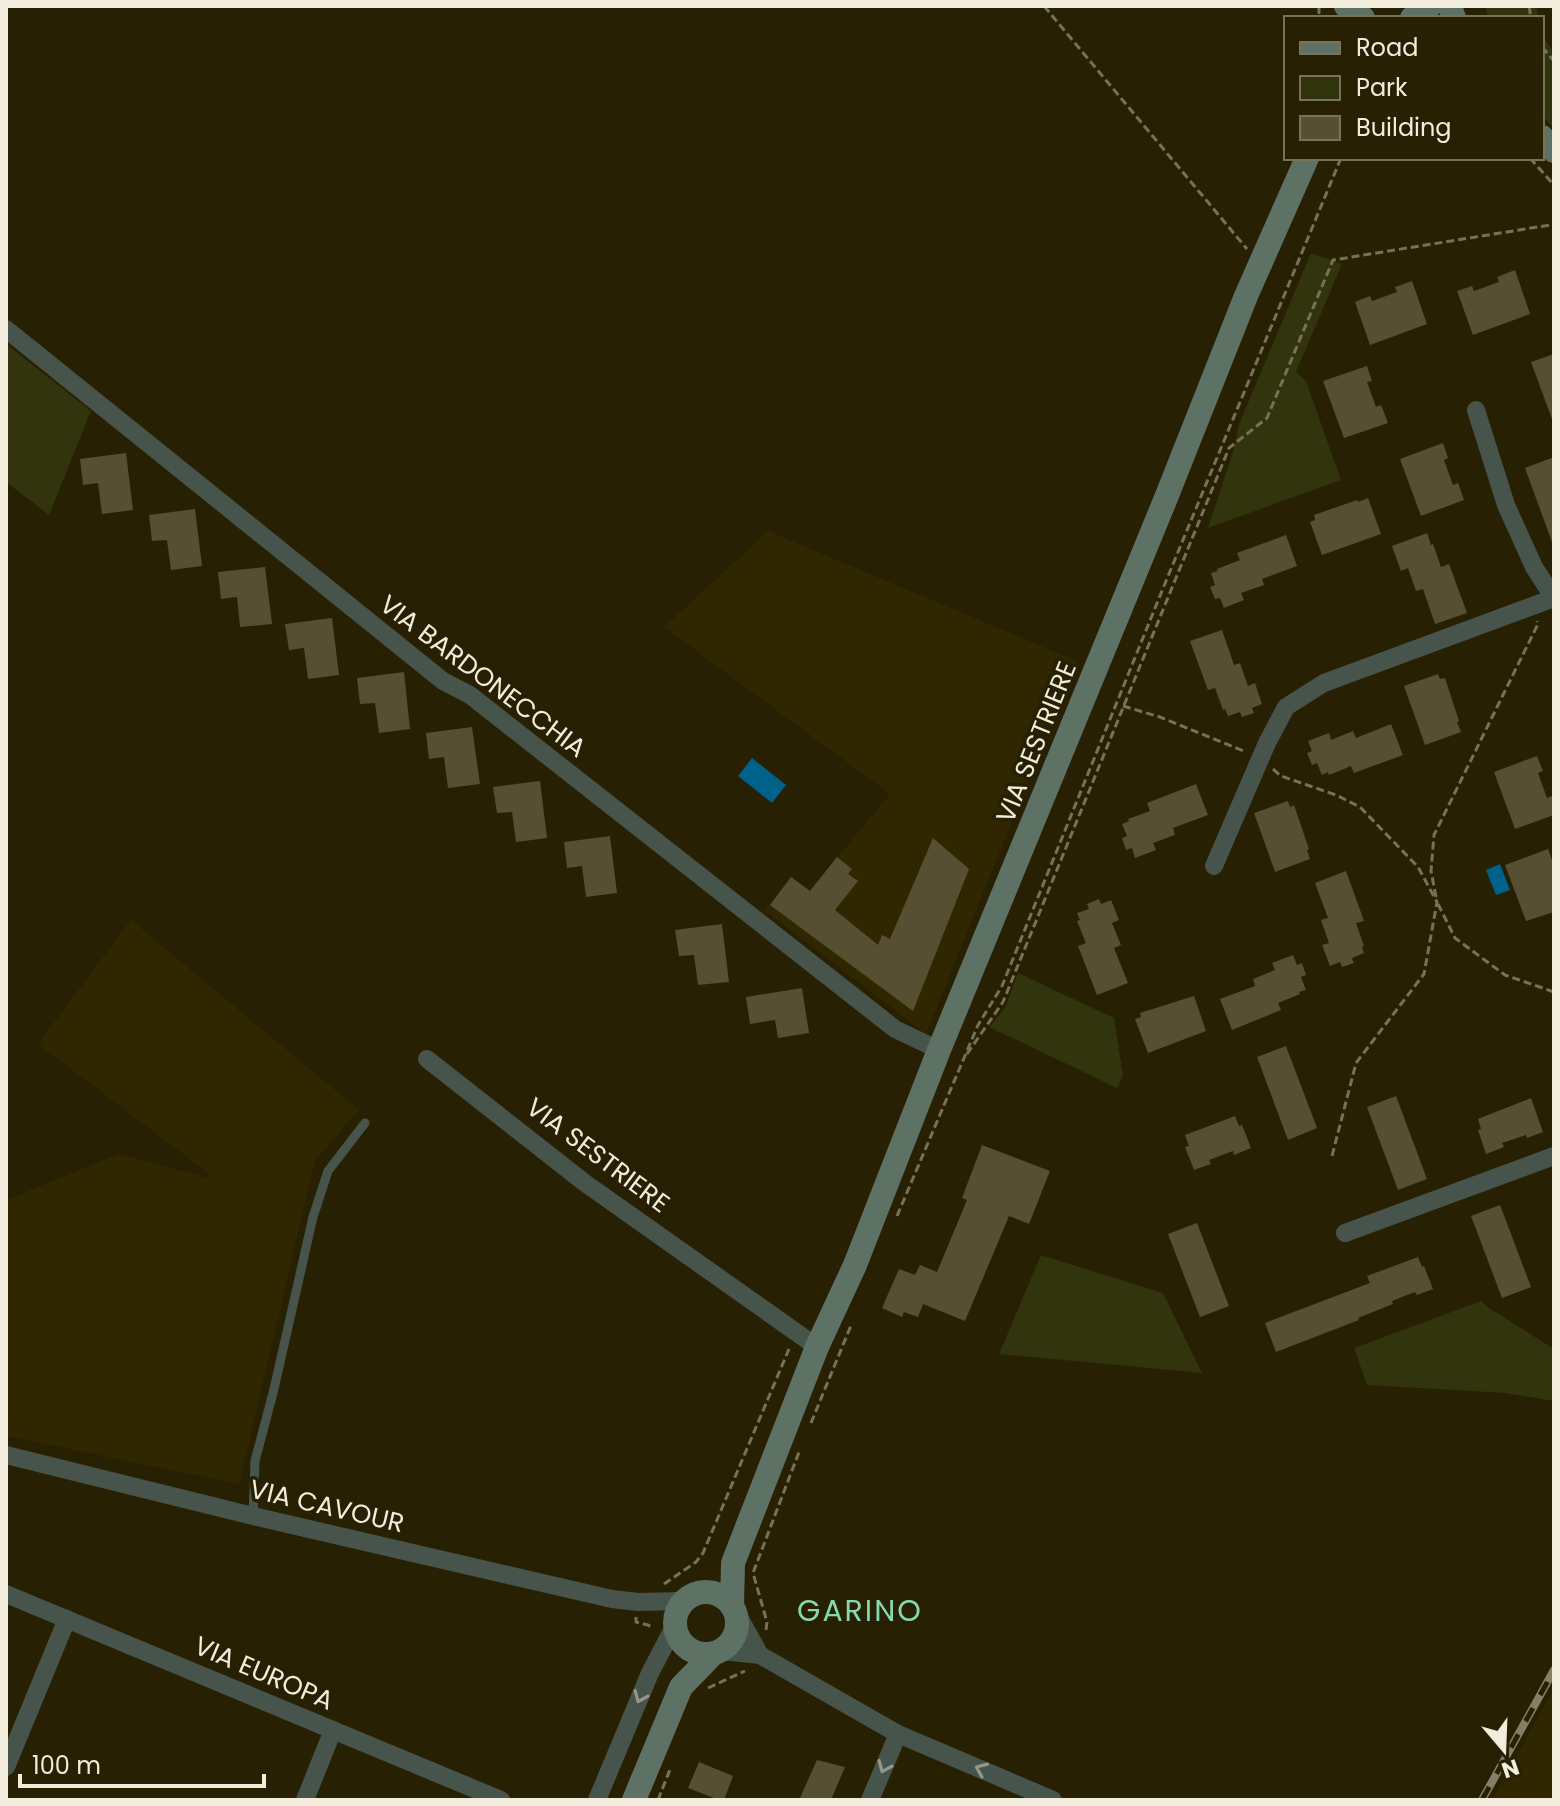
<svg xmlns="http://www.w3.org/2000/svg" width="1560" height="1806" font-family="Poppins,sans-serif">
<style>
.built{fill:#302700}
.green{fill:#31340c}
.water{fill:#00618b}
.building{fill:#574f31}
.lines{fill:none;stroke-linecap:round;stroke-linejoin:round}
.path{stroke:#777158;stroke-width:3;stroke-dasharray:8 4;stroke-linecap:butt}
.lane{stroke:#47544c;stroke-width:9}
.street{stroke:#47544c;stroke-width:18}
.secondary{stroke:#5d7265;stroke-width:24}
.rail-casing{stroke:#857f67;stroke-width:8}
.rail{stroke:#272002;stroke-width:5;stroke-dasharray:15;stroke-linecap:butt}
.oneway{stroke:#94988c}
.labels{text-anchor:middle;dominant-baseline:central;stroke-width:7;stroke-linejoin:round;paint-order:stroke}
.street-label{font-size:26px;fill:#f1ecdb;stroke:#272002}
.quarter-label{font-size:30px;letter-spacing:2px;fill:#86d8af;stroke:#272002}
</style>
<rect width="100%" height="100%" fill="#272002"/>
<g class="built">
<path d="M768,531L1077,661L926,1034L764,910L770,905L791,877L810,890L890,794L664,627Z"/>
<path d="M131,920L359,1110L315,1161L239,1484L6,1436V1200L119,1154L208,1178V1173L38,1044Z"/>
<path d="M1554,1688V1800H1492Z"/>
</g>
<g class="green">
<path d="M1486,6H1536L1538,18H1488Z"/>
<path d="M1542,36L1554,52V129L1542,115Z"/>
<path d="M1311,253L1342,264L1296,372L1306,381L1341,480L1208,528L1232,455L1239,424Z"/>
<path d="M6,344L91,411L49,515L6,482Z"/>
<path d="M1018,973L1114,1018L1123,1076L1117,1088L989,1027L1005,1008Z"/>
<path d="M1041,1255L1163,1293L1202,1373L999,1354Z"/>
<path d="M1481,1301L1489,1308L1554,1349V1401L1505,1393L1367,1385L1354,1348Z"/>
</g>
<g class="water">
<path d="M752,758L786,785L772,803L738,776Z"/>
<path d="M1500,864L1510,890L1496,895L1486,870Z"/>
</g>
<g class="building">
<path d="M1515,270L1530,314L1473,335L1457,291L1472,286L1474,291L1499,282L1497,277Z"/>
<path d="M1412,281L1427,324L1370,345L1355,302L1370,296L1372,301L1397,292L1395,287Z"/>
<path d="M1554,354V418L1552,419L1531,362Z"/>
<path d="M1367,366L1372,381L1367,382L1376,407L1381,405L1388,423L1344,438L1323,381Z"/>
<path d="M1443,443L1448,458L1444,460L1453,485L1458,483L1464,500L1421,516L1400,459Z"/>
<path d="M126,453L133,510L102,514L98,483L83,485L80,459Z"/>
<path d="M1554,457V541L1552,542L1525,468Z"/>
<path d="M1368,498L1381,534L1322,555L1310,522L1315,520L1314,515L1357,500L1358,502Z"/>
<path d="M195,509L202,566L171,570L167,540L152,541L149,515Z"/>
<path d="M1427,533L1431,545L1433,544L1441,567L1449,564L1467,613L1435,624L1423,589L1416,591L1408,568L1401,571L1392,546Z"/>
<path d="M1286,535L1297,566L1262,579L1264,585L1241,593L1244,600L1224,608L1220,598L1215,599L1210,587L1215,585L1211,573L1218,571L1217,569L1240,560L1237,553Z"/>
<path d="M265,567L272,624L240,627L237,597L221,599L218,572Z"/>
<path d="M332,618L339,675L308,679L304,648L289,650L285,624Z"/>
<path d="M1222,630L1234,665L1240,663L1248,686L1255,683L1262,704L1252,708L1254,713L1242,717L1240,712L1228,716L1225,709L1223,710L1215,688L1208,690L1190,641Z"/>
<path d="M404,672L410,729L379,733L375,703L360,704L357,678Z"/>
<path d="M1438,674L1440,679L1445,678L1459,721L1457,722L1461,732L1425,745L1404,686Z"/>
<path d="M1391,724L1403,755L1354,773L1351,766L1329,775L1328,772L1322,775L1317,763L1312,765L1307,753L1312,751L1308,741L1329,733L1331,740L1353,731L1356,738Z"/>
<path d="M472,727L480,784L448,788L444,757L429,759L426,733Z"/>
<path d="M1537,756L1543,771L1538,773L1547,798L1554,795V815L1515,829L1494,772Z"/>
<path d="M540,781L547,838L516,842L512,812L497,813L493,787Z"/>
<path d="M1196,784L1208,815L1173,828L1175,835L1153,843L1156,850L1135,858L1132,848L1126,850L1122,838L1127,836L1122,824L1129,821L1128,819L1150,811L1147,803Z"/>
<path d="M1288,801L1290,807L1294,805L1309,849L1307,850L1310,859L1275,872L1254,813Z"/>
<path d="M610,836L617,893L586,897L582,866L567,868L564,842Z"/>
<path d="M933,838L969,869L913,1011L770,905L791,877L810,891L837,857L852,869L848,874L858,881L835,910L878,945L882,935L890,939Z"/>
<path d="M1548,849L1554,865V912L1526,921L1505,865Z"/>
<path d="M1346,871L1364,921L1356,923L1364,946L1362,947L1364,953L1352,958L1354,963L1342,967L1340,962L1330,966L1322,945L1329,943L1321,920L1328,918L1315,883Z"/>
<path d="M1099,899L1101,904L1111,900L1119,920L1112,923L1121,945L1114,948L1128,983L1097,995L1078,946L1086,943L1077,921L1080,920L1077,913L1089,909L1087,904Z"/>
<path d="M722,924L729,982L698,985L694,955L679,956L675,930Z"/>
<path d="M1293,955L1297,965L1302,963L1306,975L1301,977L1306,990L1299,992L1300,994L1278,1003L1281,1010L1232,1030L1220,999L1255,986L1253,979L1275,970L1272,963Z"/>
<path d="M802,988L809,1033L778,1038L775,1020L750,1024L746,997Z"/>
<path d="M1194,996L1206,1031L1148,1053L1135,1019L1141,1017L1140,1013Z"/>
<path d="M1286,1046L1317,1128L1288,1140L1257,1057Z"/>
<path d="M1396,1096L1427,1179L1398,1190L1367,1107Z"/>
<path d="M1531,1098L1543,1132L1527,1138L1526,1135L1502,1143L1504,1147L1486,1154L1478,1130L1481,1129L1478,1119Z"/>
<path d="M1235,1116L1239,1126L1242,1125L1251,1148L1234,1155L1233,1151L1209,1160L1211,1164L1194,1170L1185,1147L1189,1146L1185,1135Z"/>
<path d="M982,1145L1050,1171L1029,1224L1009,1216L965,1321L923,1304L918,1317L904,1312L902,1317L882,1308L899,1269L915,1275L920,1265L937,1272L967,1200L962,1198Z"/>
<path d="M1500,1205L1531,1287L1502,1298L1471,1216Z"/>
<path d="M1197,1223L1229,1306L1200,1317L1168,1234Z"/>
<path d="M1418,1257L1422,1267L1424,1266L1433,1289L1417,1295L1415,1292L1392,1301L1393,1304L1358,1318L1359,1320L1276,1352L1265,1323L1370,1283L1367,1276Z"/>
<path d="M817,1760L845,1767L831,1800H799Z"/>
<path d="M699,1762L733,1776L724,1800H719L688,1788Z"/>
</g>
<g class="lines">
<g class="path">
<path d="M1044,6L1247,249"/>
<path d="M1319,6V18"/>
<path d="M1529,6L1531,18"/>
<path d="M1542,47L1554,61"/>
<path d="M1530,158L1554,185"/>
<path d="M1123,706L1160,717L1246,752"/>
<path d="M1273,769L1281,776L1336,795L1360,807L1418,867L1437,902L1424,974L1356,1063L1332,1156"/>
<path d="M1436,897L1431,871L1434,835L1538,624L1537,621"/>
<path d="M1438,904L1455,938L1505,975L1554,992"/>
<path d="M967,1054L1003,1002L1229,448L1267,418L1333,260L1550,225L1554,227"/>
<path d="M897,1216L978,1025L1002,986L1166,581L1341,158"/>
<path d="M811,1423L852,1323"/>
<path d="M664,1584L696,1562L703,1553L789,1349"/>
<path d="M636,1617V1622L648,1625L653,1628"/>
<path d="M766,1630L767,1622L753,1573L799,1452"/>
<path d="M708,1688L745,1671"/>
<path d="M658,1800L671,1767"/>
</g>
<path class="lane" d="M253,1516L255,1461L274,1389L313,1217L328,1171L365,1123"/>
<g class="street">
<path d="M6,329L443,681L470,695L895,1029L939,1050"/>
<path d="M1476,410L1506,505L1534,567L1554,598"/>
<path d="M1214,866L1267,743L1286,707L1324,683L1554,598"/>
<path d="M427,1059L585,1183L817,1347"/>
<path d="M1345,1233L1554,1156"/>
<path d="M6,1455L253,1516L612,1599L638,1602L684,1601"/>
<path d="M6,1594L501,1800"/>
<path d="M735,1610L760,1655"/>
<path d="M722,1651L760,1655L898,1734L1053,1800"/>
<path d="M6,1767L67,1619"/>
<path d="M305,1800L333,1730"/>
<path d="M597,1800L650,1673L674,1627"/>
<path d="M870,1800L898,1734"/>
</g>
<g class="secondary">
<path d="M1346,6L1363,18"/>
<path d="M1450,6L1454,18"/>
<path d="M1412,18L1425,11L1430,6"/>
<path d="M1542,137L1554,151"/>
<circle cx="706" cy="1623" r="31"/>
<path d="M732,1606L733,1563L817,1347L855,1265L939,1050L1166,498L1246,296L1307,158"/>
<path d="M634,1800L681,1687L713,1654"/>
</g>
<defs>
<path id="rail" d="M1482,1800L1554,1670"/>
</defs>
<use href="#rail" class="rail-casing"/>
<use href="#rail" class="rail"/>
</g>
<defs><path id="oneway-chevron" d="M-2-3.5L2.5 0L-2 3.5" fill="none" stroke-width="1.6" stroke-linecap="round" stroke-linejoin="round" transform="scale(2)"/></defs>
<g class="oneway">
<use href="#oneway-chevron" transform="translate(640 1697) rotate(113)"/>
<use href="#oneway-chevron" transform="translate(884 1767) rotate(113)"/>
<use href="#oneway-chevron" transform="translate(981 1769) rotate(-157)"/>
</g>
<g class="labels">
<g class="street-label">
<text transform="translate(483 676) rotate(37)">VIA BARDONECCHIA</text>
<text transform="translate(1036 742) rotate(-68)">VIA SESTRIERE</text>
<text transform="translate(598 1155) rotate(37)">VIA SESTRIERE</text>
<text transform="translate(327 1506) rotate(13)">VIA CAVOUR</text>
<text transform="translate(264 1673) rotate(23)">VIA EUROPA</text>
</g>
<g class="quarter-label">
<text x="860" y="1610">GARINO</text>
</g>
</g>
<rect width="1560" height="1806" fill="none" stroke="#f1ecdb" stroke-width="16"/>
<rect x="1284" y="16" width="260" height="144" fill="#272002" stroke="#787259" stroke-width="2"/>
<rect x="1300" y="42" width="40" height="12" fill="#5d7265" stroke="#787259" stroke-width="2"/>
<text x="1356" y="56" font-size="24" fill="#f1ecdb">Road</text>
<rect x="1300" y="76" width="40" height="24" fill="#31340c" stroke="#787259" stroke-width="2"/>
<text x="1356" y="96" font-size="24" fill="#f1ecdb">Park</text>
<rect x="1300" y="116" width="40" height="24" fill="#574f31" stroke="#787259" stroke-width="2"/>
<text x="1356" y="136" font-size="24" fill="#f1ecdb">Building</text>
<g transform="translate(1504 1750) rotate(161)" stroke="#272002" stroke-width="6" paint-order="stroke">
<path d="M0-6L14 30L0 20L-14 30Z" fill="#f1ecdb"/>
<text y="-12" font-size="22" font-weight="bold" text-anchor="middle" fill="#f1ecdb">N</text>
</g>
<path d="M20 1774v12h244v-12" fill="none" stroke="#f1ecdb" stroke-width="4"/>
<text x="32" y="1774" font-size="24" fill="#f1ecdb" stroke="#272002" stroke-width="6" paint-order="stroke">100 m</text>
</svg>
